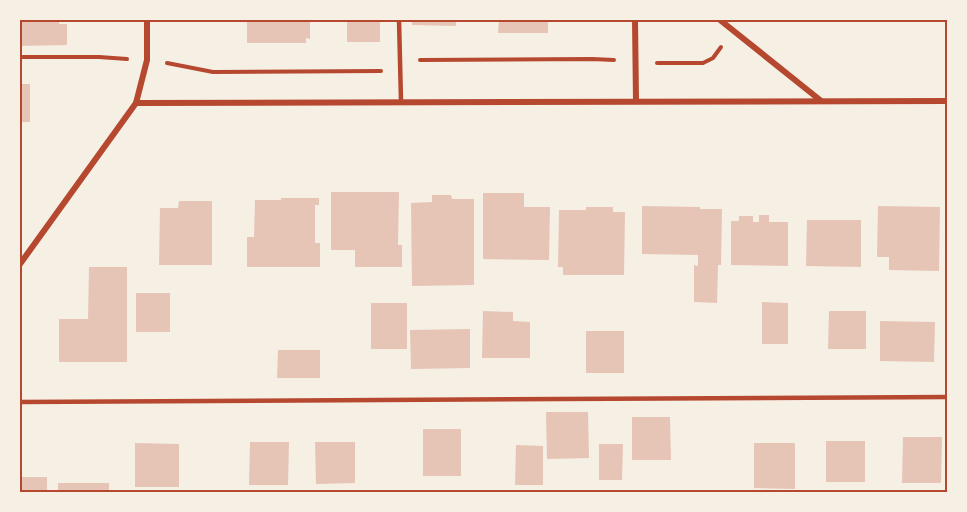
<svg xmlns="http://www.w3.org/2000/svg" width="967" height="512" font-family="'Playfair Display',serif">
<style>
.building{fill:#e6c5b7}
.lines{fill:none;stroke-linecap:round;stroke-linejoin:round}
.path{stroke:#b5482f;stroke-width:4}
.service{stroke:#b5482f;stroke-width:4.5}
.minor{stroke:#b5482f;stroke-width:6}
.neatline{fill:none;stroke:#b5482f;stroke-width:2}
</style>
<rect width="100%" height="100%" fill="#f6efe4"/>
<g class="building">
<path d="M20,20H59V24H67V45L20,46Z"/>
<path d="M247,20H315V22H310V39L306,38V43H247Z"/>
<rect x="347" y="20" width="33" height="22"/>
<path d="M412,20H456V26L412,25Z"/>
<path d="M499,20H548V33H498Z"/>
<rect x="20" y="84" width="10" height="38"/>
<path d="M331,192H399L398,245H402V267H355V250H331Z"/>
<path d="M483,193H524V207H550L549,260L483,259Z"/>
<path d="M432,195H451L452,199H474V285L412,286L411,203L432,202Z"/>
<path d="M281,198H319V205H315V243H320V267H247V237H254L255,200H281Z"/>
<path d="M179,201H212V265H159L160,208H178Z"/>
<path d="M642,206L700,207V209H722L721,265H718L717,303L694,302V265L698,266V255L642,254Z"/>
<path d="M878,206L940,207L939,271L889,270V257H877Z"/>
<path d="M586,207H613V212H625L624,275H563V267H558L559,210H586Z"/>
<path d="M759,215H769V222H788V266L731,265V221H739V216H753V222H759Z"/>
<path d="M807,220H861V267L806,266Z"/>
<path d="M89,267H127V362H59V319H88Z"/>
<rect x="136" y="293" width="34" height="39"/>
<path d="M762,302L788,303V344H762Z"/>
<rect x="371" y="303" width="36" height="46"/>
<path d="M483,311L513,312V321L530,322V358H482Z"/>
<path d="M829,311H866V349H828Z"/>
<path d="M880,321L935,322L934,362L880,361Z"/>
<path d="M470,329V368L411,369L410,330Z"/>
<rect x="586" y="331" width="38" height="42"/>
<path d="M278,350H320V378H277Z"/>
<path d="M546,412H588L589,458L547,459Z"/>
<path d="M632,417H670L671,460H632Z"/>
<rect x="423" y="429" width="38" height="47"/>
<path d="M903,437H942L941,483H902Z"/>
<rect x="826" y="441" width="39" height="41"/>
<path d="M250,442H289L288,485H249Z"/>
<path d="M315,442H355V483L316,484Z"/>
<path d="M135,443L179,444V487H135Z"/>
<path d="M754,443H795V489L754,488Z"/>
<path d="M599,444H623L622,480H599Z"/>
<path d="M516,445L543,446V485H515Z"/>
<rect x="20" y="477" width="27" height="15"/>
<rect x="58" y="483" width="51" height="9"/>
</g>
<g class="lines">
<g class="path">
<path d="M20,57H99L127,59"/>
<path d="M420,60L592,59L614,60"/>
<path d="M167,63L213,72L381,71"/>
<path d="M657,63H703L713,58L721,47"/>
</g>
<g class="service">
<path d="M399,20L401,101"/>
<path d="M20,402L948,397"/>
</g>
<g class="minor">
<path d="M635,20L636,101"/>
<path d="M720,20L820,100"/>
<path d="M136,103L948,101"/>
<path d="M20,264L136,103L147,60V20"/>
</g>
</g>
<rect width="967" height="512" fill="none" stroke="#f6efe4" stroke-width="42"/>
<rect x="21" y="21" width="925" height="470" class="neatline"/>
</svg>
